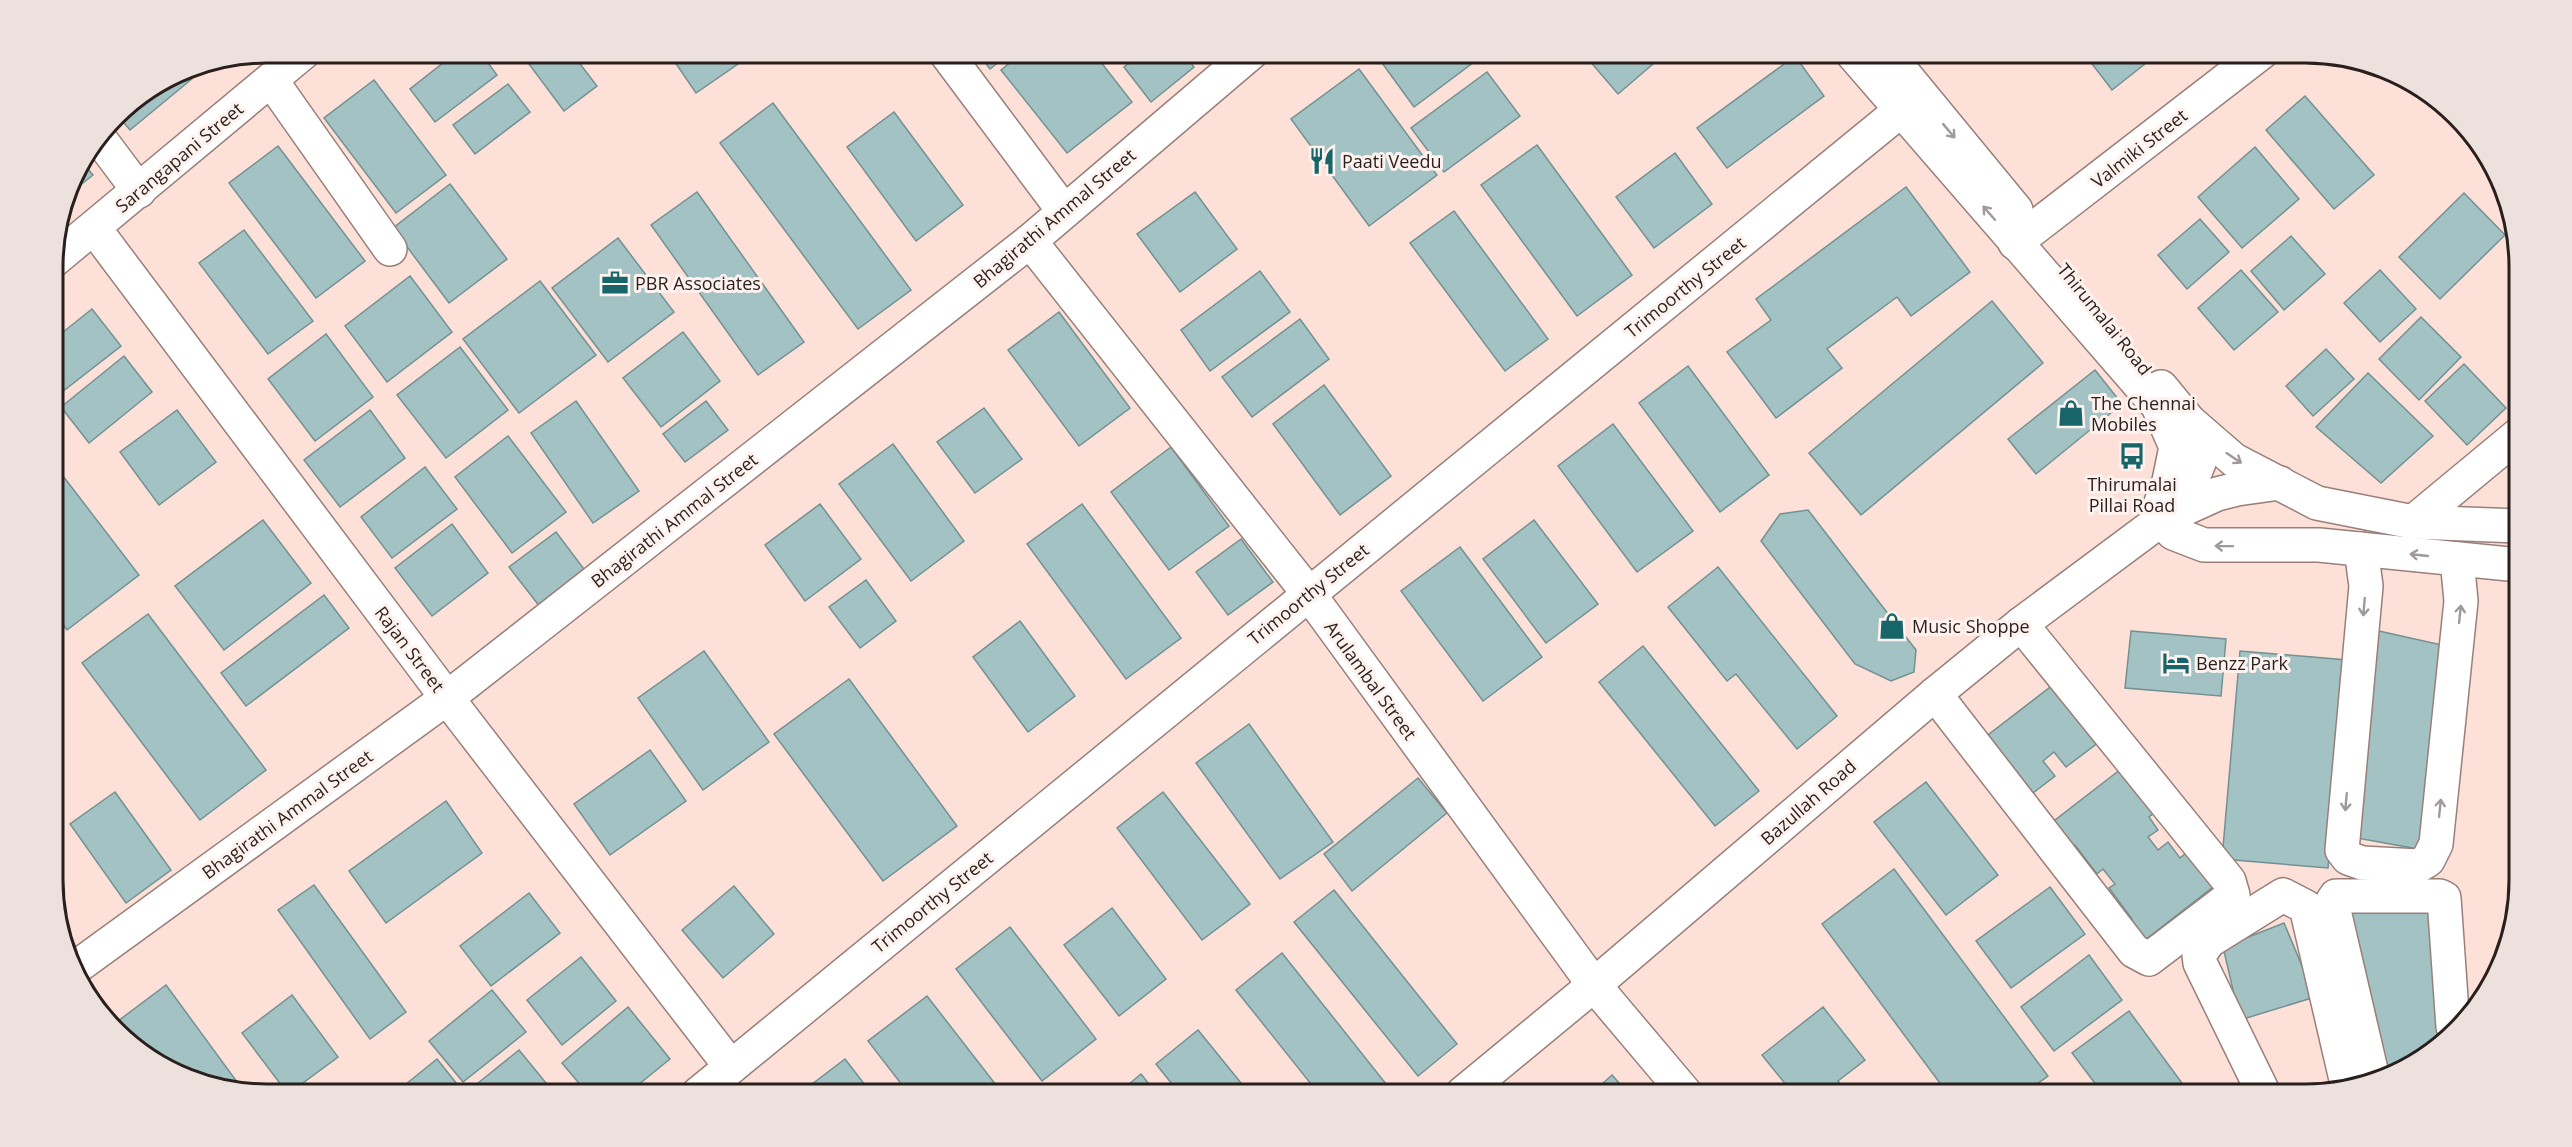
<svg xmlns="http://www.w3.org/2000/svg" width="2572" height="1147" font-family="'Open Sans',sans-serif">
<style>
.building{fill:#a2c2c3;stroke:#739192;stroke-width:1.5}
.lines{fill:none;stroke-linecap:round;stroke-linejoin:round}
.minor-casing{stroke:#997f78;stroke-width:36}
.major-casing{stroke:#997f78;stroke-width:36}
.minor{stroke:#fff;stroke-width:33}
.major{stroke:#fff;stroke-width:33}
.oneway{stroke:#9f9a99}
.labels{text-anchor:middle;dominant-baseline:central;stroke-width:6;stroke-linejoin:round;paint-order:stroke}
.street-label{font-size:18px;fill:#291f1c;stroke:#fef2ef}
.poi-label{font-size:18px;fill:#291f1c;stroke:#fef2ef;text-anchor:start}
.rim{fill:none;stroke:#291f1c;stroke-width:3}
</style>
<rect width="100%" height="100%" fill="#fde1d9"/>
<g class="building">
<path d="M457,52H480L497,75L435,122L410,89Z"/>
<path d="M520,52H571L597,86L564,111Z"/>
<path d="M668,52H730L738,64L696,93Z"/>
<path d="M977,52H1011L990,69Z"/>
<path d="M1023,52H1093L1132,102L1067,153L1001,70Z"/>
<path d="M1142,52H1183L1194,67L1151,102L1124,67Z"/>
<path d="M1374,52H1467L1474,62L1414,107Z"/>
<path d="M1582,52H1667L1618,94Z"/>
<path d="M2083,52H2160L2112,90Z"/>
<path d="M1795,56L1824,96L1727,168L1697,128Z"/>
<path d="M210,64L130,130L118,116L125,106L185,69Z"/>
<path d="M1359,69L1437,175L1369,226L1291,119Z"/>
<path d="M1487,72L1520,116L1444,172L1411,128Z"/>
<path d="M374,80L446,175L396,213L324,118Z"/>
<path d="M508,84L530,112L475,154L453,125Z"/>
<path d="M2305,96L2374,175L2334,209L2266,130Z"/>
<path d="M773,103L911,290L858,329L720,143Z"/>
<path d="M894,112L963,205L916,241L847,147Z"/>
<path d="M1537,145L1632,275L1577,316L1481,185Z"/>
<path d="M278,146L365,261L316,298L229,183Z"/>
<path d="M2255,147L2299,199L2242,248L2198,197Z"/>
<path d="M1675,153L1712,204L1654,248L1616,197Z"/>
<path d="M82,162L93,175L68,195L75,172Z"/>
<path d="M450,184L507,259L449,303L393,228Z"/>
<path d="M1906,187L1970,272L1911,316L1897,297L1827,349L1842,368L1776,418L1727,352L1771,320L1756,299Z"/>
<path d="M697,192L804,342L758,375L651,225Z"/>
<path d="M1195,192L1237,249L1180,292L1137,234Z"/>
<path d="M2464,193L2505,235L2440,299L2399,257Z"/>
<path d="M1454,211L1548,339L1505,371L1410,243Z"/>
<path d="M2200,219L2229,252L2187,289L2158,255Z"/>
<path d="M244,230L313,321L268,354L199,263Z"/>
<path d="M2291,236L2325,274L2284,310L2251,271Z"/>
<path d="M618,238L674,312L608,362L552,288Z"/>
<path d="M2241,270L2278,312L2234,350L2198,308Z"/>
<path d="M2380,270L2416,309L2380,342L2344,303Z"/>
<path d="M1260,271L1290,312L1210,371L1181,330Z"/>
<path d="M410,276L452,332L387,382L345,326Z"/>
<path d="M540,281L596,355L519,413L463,339Z"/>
<path d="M1992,301L2043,363L1861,515L1809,453Z"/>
<path d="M92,309L121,346L53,399V340Z"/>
<path d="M1059,312L1130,408L1079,446L1008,350Z"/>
<path d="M2421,317L2461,357L2419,400L2379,359Z"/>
<path d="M1300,319L1329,359L1252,417L1222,377Z"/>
<path d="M683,332L720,381L661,427L623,378Z"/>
<path d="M326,334L373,397L315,441L268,379Z"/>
<path d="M460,347L508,410L446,458L397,395Z"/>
<path d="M2326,349L2354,379L2313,416L2286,386Z"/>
<path d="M124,356L152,392L89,443L61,407Z"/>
<path d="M2464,364L2506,408L2467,445L2425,401Z"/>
<path d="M1688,366L1769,475L1720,512L1639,403Z"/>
<path d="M2095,370L2122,404L2036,474L2008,439Z"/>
<path d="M2368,373L2433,436L2381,483L2316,427Z"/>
<path d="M1324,385L1391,476L1340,515L1273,424Z"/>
<path d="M576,401L639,491L593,523L531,433Z"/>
<path d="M706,401L728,430L685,462L663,434Z"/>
<path d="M984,408L1022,459L975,493L937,442Z"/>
<path d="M177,410L216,462L159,505L120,452Z"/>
<path d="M370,410L405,458L340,507L304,460Z"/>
<path d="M1613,424L1693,531L1637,572L1558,466Z"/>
<path d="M508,436L566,512L512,553L455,477Z"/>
<path d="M893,444L964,541L911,581L839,484Z"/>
<path d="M1171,447L1229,526L1169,570L1111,492Z"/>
<path d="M425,467L457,509L392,558L361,517Z"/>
<path d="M63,476L139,575L67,630L54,612L53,483Z"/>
<path d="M820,504L861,559L805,601L765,545Z"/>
<path d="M1082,504L1181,638L1126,679L1027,544Z"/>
<path d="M1808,510L1916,650L1914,672L1891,681L1855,664L1761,541L1780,514Z"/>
<path d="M263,520L311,583L224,650L175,586Z"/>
<path d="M1534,520L1598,604L1546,643L1483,559Z"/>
<path d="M452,524L488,573L432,616L395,568Z"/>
<path d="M556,532L593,581L547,616L509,567Z"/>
<path d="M1241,539L1273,582L1228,615L1196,572Z"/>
<path d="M1460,547L1542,657L1483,701L1401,591Z"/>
<path d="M1718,567L1837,716L1797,749L1736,674L1727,681L1668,607Z"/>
<path d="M866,580L896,621L860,648L829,607Z"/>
<path d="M324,595L349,628L246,706L221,673Z"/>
<path d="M148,614L266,770L200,820L82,663Z"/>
<path d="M1020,621L1075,696L1028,732L973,657Z"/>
<path d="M2131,631L2226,639L2221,696L2125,688Z"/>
<path d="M2379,631L2451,647L2424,850L2351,837Z"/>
<path d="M1643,646L1759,791L1715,826L1599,682Z"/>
<path d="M704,651L769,742L703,790L638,698Z"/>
<path d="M2240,651L2347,660L2328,868L2222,859Z"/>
<path d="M849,679L957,826L883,881L774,734Z"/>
<path d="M2058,681L2103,739L2066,767L2054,752L2043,761L2055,776L2033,793L1988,735Z"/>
<path d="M1249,724L1333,842L1280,879L1196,763Z"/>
<path d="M650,750L686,801L610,855L574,804Z"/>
<path d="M2121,769L2154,813L2149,817L2158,830L2148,837L2158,850L2168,842L2180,858L2186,853L2213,887L2141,943L2126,923L2132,919L2109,888L2115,884L2103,869L2097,874L2075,845L2069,849L2050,824Z"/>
<path d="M1418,778L1447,813L1352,891L1324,854Z"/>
<path d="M1926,782L1998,875L1946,915L1874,822Z"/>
<path d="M115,792L171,870L126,903L70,824Z"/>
<path d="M1163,792L1250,904L1202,940L1117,828Z"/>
<path d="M446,801L482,853L386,923L349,871Z"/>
<path d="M1894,869L2048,1076L2023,1094H1948L1822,924Z"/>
<path d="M314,885L406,1012L370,1039L278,910Z"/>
<path d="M734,886L774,934L723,978L682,930Z"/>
<path d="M2050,887L2085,934L2011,988L1976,941Z"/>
<path d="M1334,890L1457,1044L1418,1076L1294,922Z"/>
<path d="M529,893L560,933L491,986L460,946Z"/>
<path d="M2345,907H2433L2439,1045L2435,1050L2382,1079Z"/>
<path d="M1112,908L1166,979L1119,1016L1064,945Z"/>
<path d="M2284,923L2315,997L2240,1020L2223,947Z"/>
<path d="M1010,927L1096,1039L1042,1081L956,969Z"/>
<path d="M1282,953L1394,1094H1319L1236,990Z"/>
<path d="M2089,955L2122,1000L2054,1051L2021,1007Z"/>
<path d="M581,957L616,1001L562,1045L527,1000Z"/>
<path d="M166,985L243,1090L185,1078L114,1024Z"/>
<path d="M492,990L526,1032L463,1082L429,1041Z"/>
<path d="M292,995L338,1057L288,1094L242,1033Z"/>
<path d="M927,996L1003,1094H909L868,1041Z"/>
<path d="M628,1007L670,1059L627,1094H588L562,1063Z"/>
<path d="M1823,1007L1865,1060L1838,1081L1849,1094H1784L1781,1091L1787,1086L1762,1055Z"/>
<path d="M2129,1011L2190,1094H2103L2072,1053Z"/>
<path d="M1198,1030L1250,1094H1180L1156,1064Z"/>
<path d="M519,1050L555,1094H487L478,1083Z"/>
<path d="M437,1059L465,1094H406L401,1088Z"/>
<path d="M845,1059L872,1094H799Z"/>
<path d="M1141,1074L1157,1094H1117Z"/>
<path d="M1612,1075L1629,1094H1591Z"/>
</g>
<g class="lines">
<defs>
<g id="minor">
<path d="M945,52L1063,210"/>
<path d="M271,80L390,249"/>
<path d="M100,139L139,191"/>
<path d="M94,228L447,698L731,1067"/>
<path d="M1030,241L1309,594L1594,985L1686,1094"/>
<path d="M2015,243L2262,52"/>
<path d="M53,261L304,52"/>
<path d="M2413,522L2518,435"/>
<path d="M2361,549L2366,586L2342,850L2348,858L2362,863L2418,866L2428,860L2436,844L2461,601L2457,559"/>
<path d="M1935,694L2134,951L2149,959L2233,895L2229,881L2021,624"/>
<path d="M78,966L447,698L1030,241L1252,52"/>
<path d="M2374,1083L2332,902L2336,896H2440L2444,898L2453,1027"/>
<path d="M698,1094L1900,111L1917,92"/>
<path d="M2264,1094L2200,963L2199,955L2209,941L2283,895L2306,907L2348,1088"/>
</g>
<g id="major">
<path d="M1851,52L2158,406L2176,447L2169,481L2159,508L2162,519L2173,533L2204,545H2319L2519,565"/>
<path d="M1886,52L2016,210"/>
<path d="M2161,387L2189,421L2234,460L2317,503L2413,522L2519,526"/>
<path d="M2169,509L2192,480L2202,455L2189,421"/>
<path d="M1462,1094L1594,985L1935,694L2021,624L2162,519L2217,494L2237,489L2280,483"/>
</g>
</defs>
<use href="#minor" class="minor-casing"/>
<use href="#major" class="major-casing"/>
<use href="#minor" class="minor"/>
<use href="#major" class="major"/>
</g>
<defs><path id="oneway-shaft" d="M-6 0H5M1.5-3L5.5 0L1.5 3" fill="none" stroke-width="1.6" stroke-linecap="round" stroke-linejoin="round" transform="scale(1.5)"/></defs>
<g class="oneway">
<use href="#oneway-shaft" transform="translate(1949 131) rotate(50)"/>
<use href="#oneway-shaft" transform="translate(1989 213) rotate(-131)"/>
<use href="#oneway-shaft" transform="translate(2234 458) rotate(34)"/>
<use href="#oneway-shaft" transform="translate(2224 546) rotate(-179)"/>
<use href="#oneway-shaft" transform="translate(2419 555) rotate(-174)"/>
<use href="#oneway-shaft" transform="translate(2364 607) rotate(95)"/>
<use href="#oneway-shaft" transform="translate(2460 614) rotate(-84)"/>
<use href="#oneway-shaft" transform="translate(2346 802) rotate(95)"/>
<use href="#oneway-shaft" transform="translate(2440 808) rotate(-84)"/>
</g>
<defs>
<symbol id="restaurant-bare" viewBox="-9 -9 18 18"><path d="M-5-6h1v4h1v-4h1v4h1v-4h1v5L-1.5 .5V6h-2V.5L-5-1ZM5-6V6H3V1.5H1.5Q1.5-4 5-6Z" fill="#176569" stroke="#fef2ef" stroke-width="2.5" paint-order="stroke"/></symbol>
<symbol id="office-bare" viewBox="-9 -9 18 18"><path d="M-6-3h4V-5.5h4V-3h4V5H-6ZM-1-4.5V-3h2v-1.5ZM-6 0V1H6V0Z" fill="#176569" stroke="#fef2ef" stroke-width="2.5" paint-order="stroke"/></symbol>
<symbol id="shop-bare" viewBox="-9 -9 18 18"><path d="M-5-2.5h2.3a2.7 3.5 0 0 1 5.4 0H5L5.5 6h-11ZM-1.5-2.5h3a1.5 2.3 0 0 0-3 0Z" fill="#176569" stroke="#fef2ef" stroke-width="2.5" paint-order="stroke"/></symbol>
<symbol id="bus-bare" viewBox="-9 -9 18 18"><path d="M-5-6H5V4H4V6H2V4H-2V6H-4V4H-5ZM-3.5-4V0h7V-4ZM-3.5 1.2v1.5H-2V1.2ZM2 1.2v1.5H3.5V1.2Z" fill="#176569" stroke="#fef2ef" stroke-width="2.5" paint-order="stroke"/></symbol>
<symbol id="hotel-bare" viewBox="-9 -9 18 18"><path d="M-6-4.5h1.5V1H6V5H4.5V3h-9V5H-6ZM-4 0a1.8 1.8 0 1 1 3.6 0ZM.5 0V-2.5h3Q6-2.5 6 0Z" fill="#176569" stroke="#fef2ef" stroke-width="2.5" paint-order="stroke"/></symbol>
</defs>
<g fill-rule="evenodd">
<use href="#restaurant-bare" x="1303" y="142" width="38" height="38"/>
<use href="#office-bare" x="596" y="264" width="38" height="38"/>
<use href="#shop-bare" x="2052" y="394" width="38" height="38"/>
<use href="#bus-bare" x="2113" y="437" width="38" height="38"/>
<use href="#shop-bare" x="1873" y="607" width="38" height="38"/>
<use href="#hotel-bare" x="2157" y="644" width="38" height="38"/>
</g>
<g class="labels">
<g class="street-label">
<text transform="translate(2139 148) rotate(-38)">Valmiki Street</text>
<text transform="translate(179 157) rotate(-40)">Sarangapani Street</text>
<text transform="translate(1054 218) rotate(-40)">Bhagirathi Ammal Street</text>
<text transform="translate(1685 287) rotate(-39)">Trimoorthy Street</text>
<text transform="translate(2105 319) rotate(51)">Thirumalai Road</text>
<text transform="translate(674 520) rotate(-38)">Bhagirathi Ammal Street</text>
<text transform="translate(1308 594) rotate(-39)">Trimoorthy Street</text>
<text transform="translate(410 649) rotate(53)">Rajan Street</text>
<text transform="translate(1371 680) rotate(54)">Arulambal Street</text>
<text transform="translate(1808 802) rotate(-41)">Bazullah Road</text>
<text transform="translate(287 814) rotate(-36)">Bhagirathi Ammal Street</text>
<text transform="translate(932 902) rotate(-39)">Trimoorthy Street</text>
</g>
<g class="poi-label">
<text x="1342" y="161">Paati Veedu</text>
<text x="635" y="283">PBR Associates</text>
<text x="2091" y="403">The Chennai<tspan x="2091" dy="21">Mobiles</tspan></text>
<text x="2132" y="484" text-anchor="middle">Thirumalai<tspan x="2132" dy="21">Pillai Road</tspan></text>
<text x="1912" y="626">Music Shoppe</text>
<text x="2196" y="663">Benzz Park</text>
</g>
</g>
<path d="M0 0H2572V1147H0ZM267 63H2305A204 204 0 0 1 2509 267V880A204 204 0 0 1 2305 1084H267A204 204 0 0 1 63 880V267A204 204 0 0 1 267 63Z" fill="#ede1de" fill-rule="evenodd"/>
<path class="rim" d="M267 63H2305A204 204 0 0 1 2509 267V880A204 204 0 0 1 2305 1084H267A204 204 0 0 1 63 880V267A204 204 0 0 1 267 63Z"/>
</svg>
